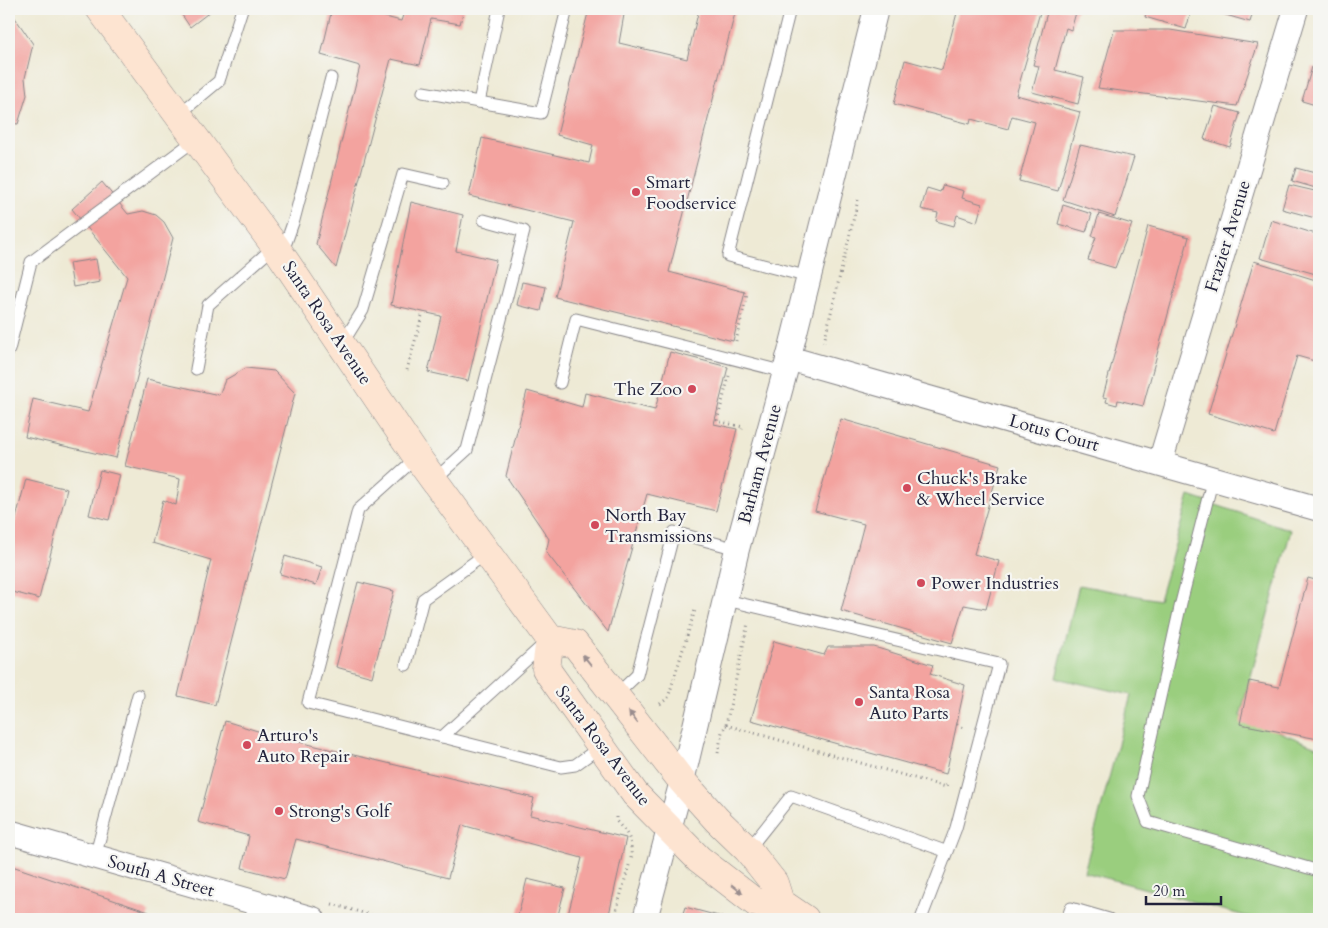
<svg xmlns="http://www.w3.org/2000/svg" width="1328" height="928" font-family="Cardo,serif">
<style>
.green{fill:#9ace7e;stroke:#5e785c}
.building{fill:#f3a39f}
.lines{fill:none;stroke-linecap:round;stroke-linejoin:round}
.service-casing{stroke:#888688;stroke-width:13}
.minor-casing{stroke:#888688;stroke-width:26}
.secondary-casing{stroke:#888688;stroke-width:29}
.path{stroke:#888688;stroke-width:3;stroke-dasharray:1 4;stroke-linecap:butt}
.service{stroke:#fff;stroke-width:11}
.minor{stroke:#fff;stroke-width:24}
.secondary{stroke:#fde4d1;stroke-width:28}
.oneway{fill:#9a8d8e}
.poi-dot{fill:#d1495b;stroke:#f6f6f2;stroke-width:2}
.labels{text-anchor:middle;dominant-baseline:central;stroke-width:4.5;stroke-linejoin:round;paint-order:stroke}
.poi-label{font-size:18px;fill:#22223b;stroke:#f6f6f2;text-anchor:start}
.street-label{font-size:18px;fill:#22223b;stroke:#f6f6f2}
</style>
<rect width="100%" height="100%" fill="#f6f6f2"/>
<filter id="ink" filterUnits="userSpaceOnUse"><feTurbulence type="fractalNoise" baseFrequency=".02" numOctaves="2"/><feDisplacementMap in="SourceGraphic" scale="10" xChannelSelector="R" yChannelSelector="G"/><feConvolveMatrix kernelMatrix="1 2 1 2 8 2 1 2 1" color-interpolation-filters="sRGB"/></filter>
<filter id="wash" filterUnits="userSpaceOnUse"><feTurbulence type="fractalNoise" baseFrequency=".0096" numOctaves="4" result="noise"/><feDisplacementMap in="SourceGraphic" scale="20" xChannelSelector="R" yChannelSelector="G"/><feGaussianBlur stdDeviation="1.12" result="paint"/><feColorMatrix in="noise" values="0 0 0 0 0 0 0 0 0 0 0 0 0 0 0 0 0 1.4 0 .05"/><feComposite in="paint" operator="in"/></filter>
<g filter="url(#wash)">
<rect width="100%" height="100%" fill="#eeead5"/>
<path class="green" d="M1189,496L1291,530L1240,716L1319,748V919H1256L1084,872L1131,695L1056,678L1079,585L1159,600Z"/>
<g id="blocks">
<g class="building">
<path d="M9,9L33,44L25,78L27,95L18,124L10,123L9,126Z"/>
<path d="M178,9H209L211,11L190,27Z"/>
<path d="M332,9H354L401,21L405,9H464L460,24L431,19L420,65L391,59L336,268L316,244L360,66L321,55Z"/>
<path d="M589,9H625L619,43L687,59L699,9H736L669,272L745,292L733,341L555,297L574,222L469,196L482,138L589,163L593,145L557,135Z"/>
<path d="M958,9H1041L1016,95L1080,112L1058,191L1019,181L1035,122L1012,116L1008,129L971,119L970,124L894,104L905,60L942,70Z"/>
<path d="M1048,9H1077L1071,30L1066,28L1055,70L1084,77L1078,104L1032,92L1039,66L1033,65Z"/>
<path d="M1147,9H1192L1186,29L1145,17Z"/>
<path d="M1205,9H1254L1250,22Z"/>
<path d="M1114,30H1170L1258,44L1237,106L1098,88Z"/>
<path d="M1312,67L1319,69V106L1302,101Z"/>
<path d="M1215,106L1240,113L1230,147L1204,139Z"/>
<path d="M1080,145L1134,157L1115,217L1063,200Z"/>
<path d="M1296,168L1319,174V189L1292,181Z"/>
<path d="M102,182L128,214L143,211L156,215L164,222L173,238L116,458L25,437L33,399L88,412L127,277L72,209Z"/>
<path d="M943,185L964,191L962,198L982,204L977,222L957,215L954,226L936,221L938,213L921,209L927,188L940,192Z"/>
<path d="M1289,185L1319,192V219L1282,209Z"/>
<path d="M411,202L463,215L456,251L496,260L468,381L428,372L441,316L391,305Z"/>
<path d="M1063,205L1092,214L1086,232L1058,224Z"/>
<path d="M1099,214L1132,224L1115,268L1088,260L1096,237L1092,236Z"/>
<path d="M1271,220L1319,235V275L1260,258Z"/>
<path d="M1148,226L1189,237L1143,406L1118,400L1117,405L1106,402L1107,398L1103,397Z"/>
<path d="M96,259L100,282L73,287L69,263Z"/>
<path d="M1254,261L1319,281L1318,362L1297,356L1274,434L1208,414Z"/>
<path d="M522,282L546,287L541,311L517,305Z"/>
<path d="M670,352L728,367L714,424L737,429L716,511L647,494L608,632L546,552L549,539L506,476L527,391L582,407L585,393L655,410Z"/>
<path d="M246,368L274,371L295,393L215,705L178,696L211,560L152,543L163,500L176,505L180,479L125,466L147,379L219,395L225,380Z"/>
<path d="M841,419L1000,465L974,554L999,561L986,609L964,605L952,643L841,611L864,524L815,511Z"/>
<path d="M100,470L120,475L109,520L89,515Z"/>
<path d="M26,479L67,489L39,599L9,591V545Z"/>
<path d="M285,556L322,567L316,585L280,574Z"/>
<path d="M1308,578L1319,581L1318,739L1240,724L1249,681L1279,687Z"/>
<path d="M358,582L394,591L372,677L336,667Z"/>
<path d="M774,641L824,655L828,647H874L933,665L930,674L965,685L946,774L751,720Z"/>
<path d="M225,721L274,736L534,798L530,815L626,838L608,919H567L582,858L462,825L448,878L296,839L285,879L242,868L249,836L198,822Z"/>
<path d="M9,865L149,912L147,919H9Z"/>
<path d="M527,879L565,888L557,919H517Z"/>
<path d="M685,907L722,917L721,919H681Z"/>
</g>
</g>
</g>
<g filter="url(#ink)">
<use href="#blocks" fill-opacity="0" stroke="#888688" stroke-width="1"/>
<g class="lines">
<defs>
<g id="service">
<path d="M790,9L728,256L809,277"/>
<path d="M423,92L541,113L567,9"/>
<path d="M479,102L499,9"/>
<path d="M178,115L219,81L242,9"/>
<path d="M282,254L294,220L331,78"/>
<path d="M342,344L363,310L403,174L443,183"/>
<path d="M9,350L31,262L195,140"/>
<path d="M196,369L208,305L275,246"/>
<path d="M560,383L576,319L785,372"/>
<path d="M417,457L358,510L308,703L561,767L575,765L600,747"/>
<path d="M1213,478L1181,603L1138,796L1148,822L1319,871"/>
<path d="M434,480L467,450L524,231L484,220"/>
<path d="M726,600L999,664L956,828L921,919"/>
<path d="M406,665L423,599L487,553"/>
<path d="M616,695L637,675L674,532L737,549"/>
<path d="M442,737L544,644"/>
<path d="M748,850L791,796L945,851"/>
<path d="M95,857L138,695"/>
<path d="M1067,919L1071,908L1109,919"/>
</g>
<g id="minor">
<path d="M788,358L1319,509"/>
<path d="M1160,463L1296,9"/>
<path d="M9,832L313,919"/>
<path d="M645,919L682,781L737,549L785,372L876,9"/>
</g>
<g id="secondary">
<path d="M100,9L275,246L417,457L550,639L575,644L682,781L717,820L748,850L774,883L780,902L805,919"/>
<path d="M550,639L546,669L635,794L699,859L756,903L780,902"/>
</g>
</defs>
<use href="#service" class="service-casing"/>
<use href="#minor" class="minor-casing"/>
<use href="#secondary" class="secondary-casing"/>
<g class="path">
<path d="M736,341L747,295"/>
<path d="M824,342L858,200"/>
<path d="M407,370L423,312"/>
<path d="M729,376L717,421L743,427L742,429"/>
<path d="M660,704L668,698L695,610"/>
<path d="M957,724L965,728"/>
<path d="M726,725L946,787L947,784"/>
<path d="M718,753L722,732L726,725L748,623"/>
<path d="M616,817V821C630,836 632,839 631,860"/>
<path d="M332,904L384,919"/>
<path d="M614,919L629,865"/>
</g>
<use href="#service" class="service"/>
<use href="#minor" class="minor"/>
<use href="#secondary" class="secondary"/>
</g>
<defs><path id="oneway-solid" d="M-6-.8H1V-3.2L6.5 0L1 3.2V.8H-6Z" transform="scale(1.25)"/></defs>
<g class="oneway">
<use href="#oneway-solid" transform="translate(587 660) rotate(-129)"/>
<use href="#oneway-solid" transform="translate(633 717) rotate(-127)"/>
<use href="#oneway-solid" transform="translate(737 889) rotate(38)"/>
</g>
</g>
<g class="poi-dot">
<circle cx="636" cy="192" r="5"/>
<circle cx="692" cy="389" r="5"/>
<circle cx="907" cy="488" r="5"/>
<circle cx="595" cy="525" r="5"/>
<circle cx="921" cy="583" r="5"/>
<circle cx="859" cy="702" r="5"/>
<circle cx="247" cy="745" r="5"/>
<circle cx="279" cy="811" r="5"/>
</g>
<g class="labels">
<g class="poi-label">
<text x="646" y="182">Smart<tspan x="646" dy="21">Foodservice</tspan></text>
<text x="682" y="389" text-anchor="end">The Zoo</text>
<text x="917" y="478">Chuck's Brake<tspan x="917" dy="21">&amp; Wheel Service</tspan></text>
<text x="605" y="515">North Bay<tspan x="605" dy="21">Transmissions</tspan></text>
<text x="931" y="583">Power Industries</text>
<text x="869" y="692">Santa Rosa<tspan x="869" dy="21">Auto Parts</tspan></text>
<text x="257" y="735">Arturo's<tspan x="257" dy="21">Auto Repair</tspan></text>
<text x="289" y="811">Strong's Golf</text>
</g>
<g class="street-label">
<text transform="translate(1228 236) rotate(-73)">Frazier Avenue</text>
<text transform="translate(327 323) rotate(56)">Santa Rosa Avenue</text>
<text transform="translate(1054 433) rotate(16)">Lotus Court</text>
<text transform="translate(760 464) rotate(-75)">Barham Avenue</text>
<text transform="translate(603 746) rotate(53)">Santa Rosa Avenue</text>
<text transform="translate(161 876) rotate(16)">South A Street</text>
</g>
</g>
<rect width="1328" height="928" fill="none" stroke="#f6f6f2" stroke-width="30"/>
<path d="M1146 896v8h75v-8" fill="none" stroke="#22223b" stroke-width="2.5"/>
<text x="1153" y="896" font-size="15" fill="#22223b" stroke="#f6f6f2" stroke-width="4" paint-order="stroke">20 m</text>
</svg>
